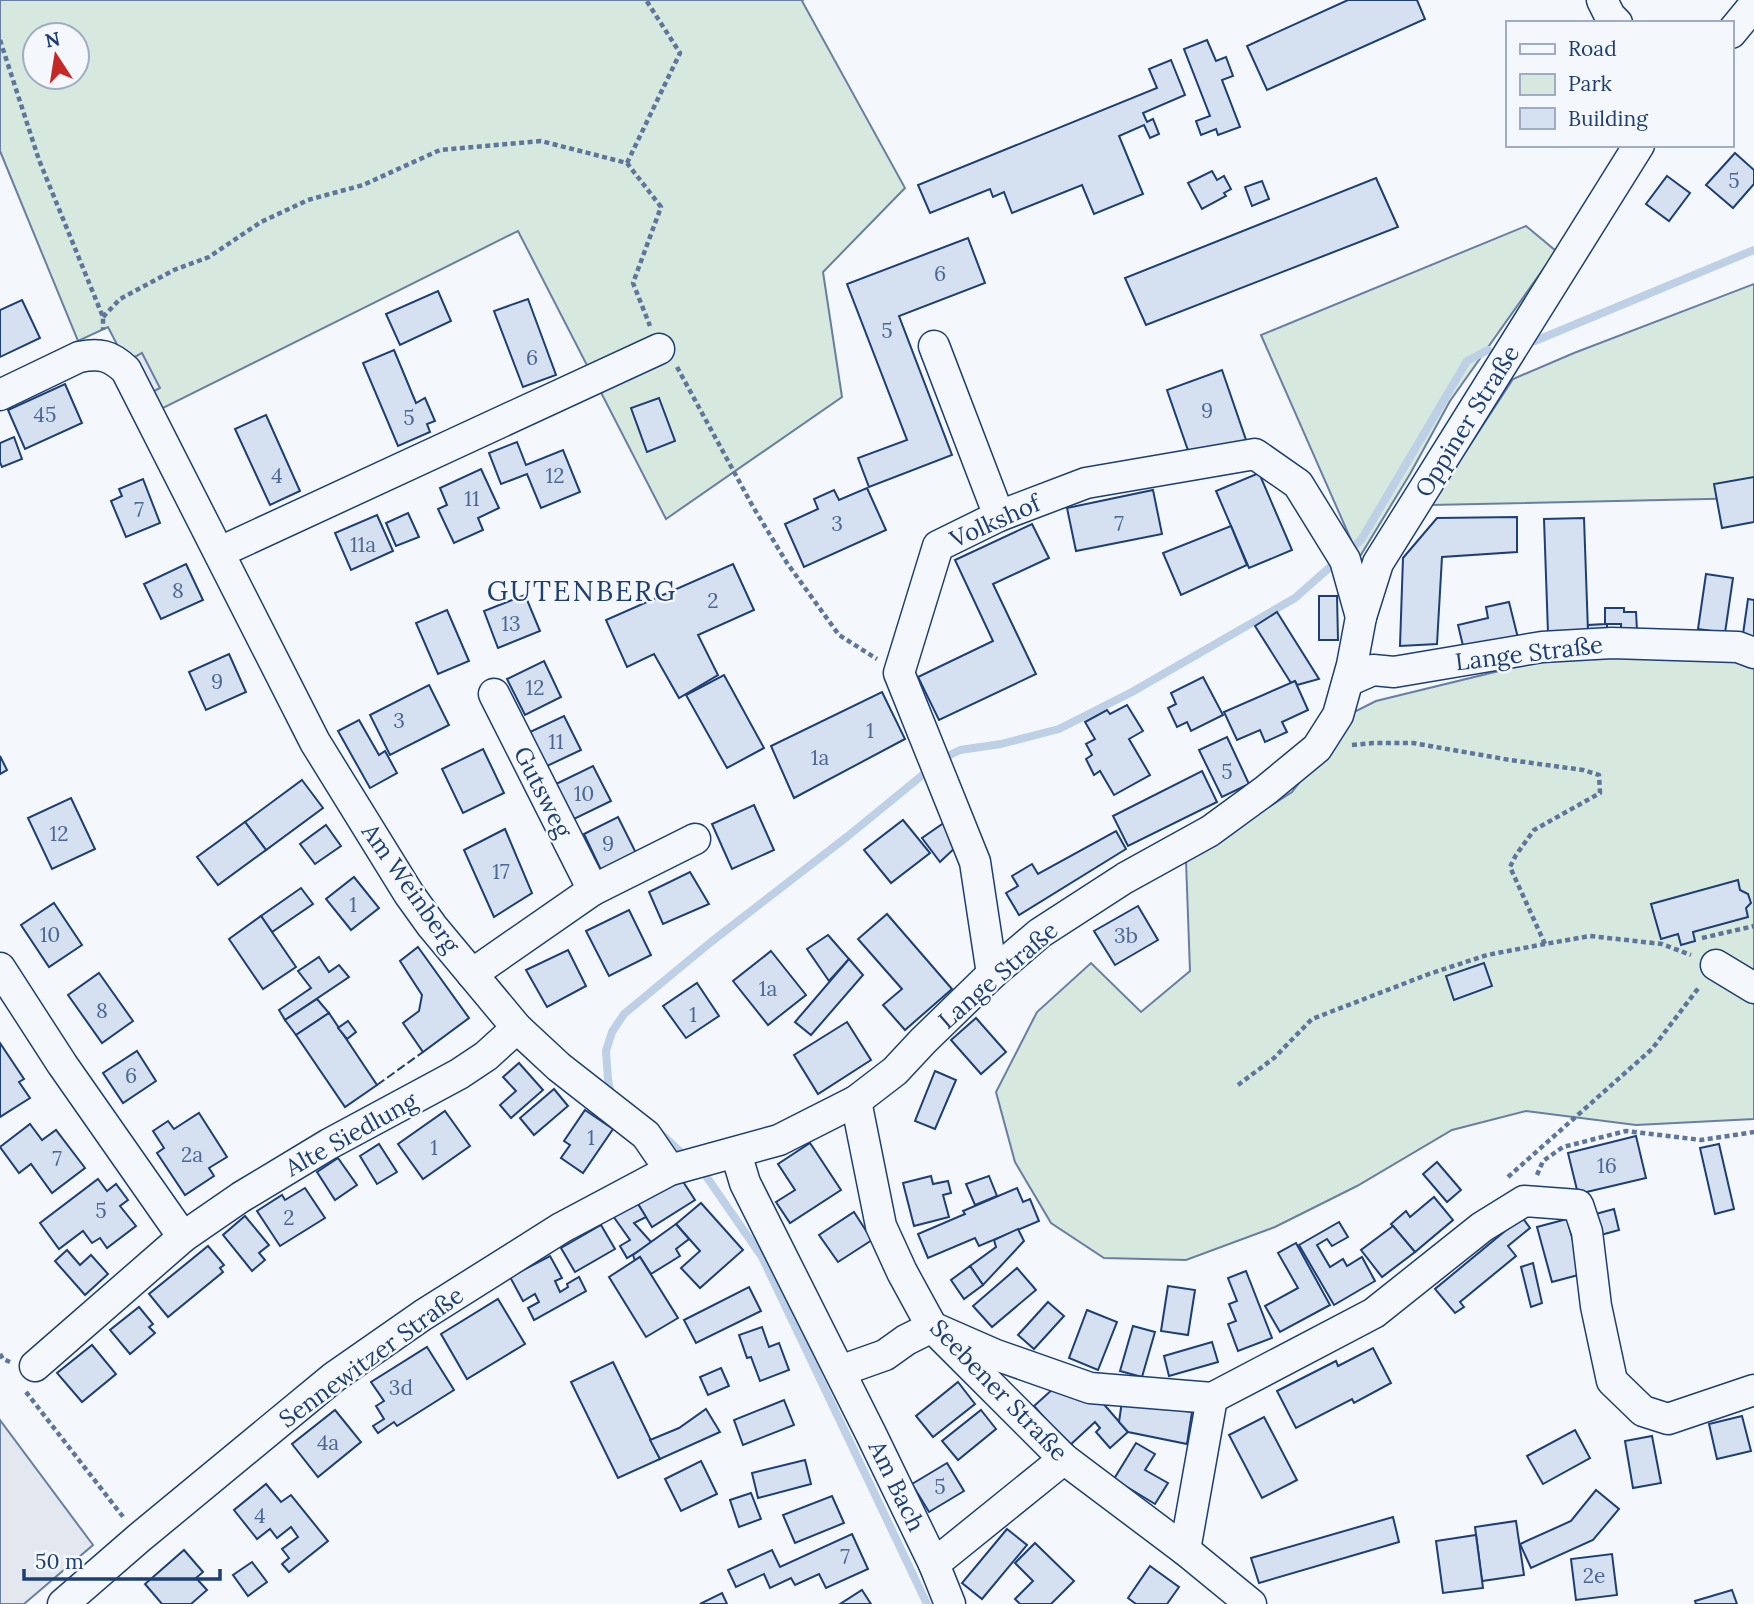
<svg xmlns="http://www.w3.org/2000/svg" width="1754" height="1604" font-family="Lora,serif">
<style>
.green{fill:#d7e8df;stroke:#687fa3;stroke-width:2;fill-rule:evenodd}
.parking{fill:#e3e8f0;stroke:#687fa3;stroke-width:2}
.lines{fill:none;stroke-linecap:round;stroke-linejoin:round}
.stream{stroke:#bed0e5;stroke-width:8}
.building{fill:#d5e0f0;stroke:#1d3f73;stroke-width:2}
.minor-casing{stroke:#1d3f73;stroke-width:33}
.path{stroke:#5e769c;stroke-width:4.5;stroke-dasharray:5 3.5;stroke-linecap:butt}
.minor{stroke:#f4f7fb;stroke-width:30}
.fence{stroke:#1d3f73;stroke-width:2;stroke-dasharray:9 3.5;stroke-linecap:butt}
.labels{text-anchor:middle;dominant-baseline:central;stroke-width:5;stroke-linejoin:round;paint-order:stroke}
.number-label{font-size:21px;fill:#4b6792}
.street-label{font-size:24px;fill:#1d3f73;stroke:#f4f7fb}
.quarter-label{font-size:28px;letter-spacing:2px;fill:#1d3f73;stroke:#f4f7fb}
</style>
<rect width="100%" height="100%" fill="#f4f7fb"/>
<g class="green">
<path d="M0,0H803L802,1L905,188L823,272L842,397L666,519L518,231L153,413L144,396L159,388L141,354L126,362L108,327L78,341L0,151ZM35,35H77V77H35Z"/>
<path d="M1526,226L1556,251L1450,401L1410,474L1359,558L1261,335Z"/>
<path d="M1754,284V498L1431,505L1513,379L1574,353Z"/>
<path d="M1617,649L1754,662V1119L1636,1125L1526,1111L1452,1130L1357,1186L1275,1227L1186,1260L1104,1258L1051,1223L1015,1162L996,1092L1037,1012L1091,963L1141,1012L1190,971L1186,861L1292,792L1322,753L1342,718L1376,701L1548,659Z"/>
</g>
<g class="parking">
<path d="M142,353L160,388L144,396L126,362Z"/>
<path d="M0,1420L93,1545L24,1604H0Z"/>
</g>
<g class="lines">
<g class="stream">
<path d="M1535,341L1754,250"/>
<path d="M1348,551L1361,540L1467,361L1488,350"/>
<path d="M948,756L960,750L1001,744L1059,729L1132,692L1295,598L1338,560"/>
<path d="M611,1096L608,1079L606,1051L612,1032L624,1014L711,942L848,836L925,773"/>
<path d="M658,1131L687,1158"/>
<path d="M699,1169L706,1176L762,1257L927,1604"/>
</g>
</g>
<g class="building">
<path d="M1348,0H1417L1425,19L1267,90L1247,46Z"/>
<path d="M1207,40L1216,61L1226,57L1233,76L1222,80L1240,127L1218,135L1216,129L1201,135L1196,121L1210,116L1184,49Z"/>
<path d="M1171,60L1185,95L1143,113L1147,122L1153,119L1159,134L1150,138L1144,125L1119,136L1143,194L1094,214L1082,185L1012,213L1004,192L993,197L990,189L930,213L918,185L1157,88L1149,69Z"/>
<path d="M1735,153L1754,170V184L1733,208L1706,185Z"/>
<path d="M1212,171L1217,180L1224,176L1231,189L1224,193L1226,196L1202,209L1188,183Z"/>
<path d="M1667,176L1690,193L1669,221L1646,204Z"/>
<path d="M1376,178L1398,227L1146,325L1125,278Z"/>
<path d="M1262,181L1269,199L1252,206L1245,187Z"/>
<path d="M968,238L985,283L899,316L952,455L869,487L858,458L907,440L847,284Z"/>
<path d="M438,291L451,321L400,345L386,314Z"/>
<path d="M528,299L556,375L523,387L494,311Z"/>
<path d="M22,300L40,338L0,357V310Z"/>
<path d="M394,350L416,403L425,398L435,421L427,424L430,432L398,446L363,363Z"/>
<path d="M1222,370L1246,440L1191,459L1167,390Z"/>
<path d="M65,384L82,423L25,449L8,410Z"/>
<path d="M659,398L675,441L647,452L631,408Z"/>
<path d="M266,415L300,491L270,505L235,429Z"/>
<path d="M14,437L22,459L2,467L0,462V443Z"/>
<path d="M517,442L526,465L563,450L580,492L541,508L527,474L501,484L489,453Z"/>
<path d="M481,469L499,508L478,518L483,530L454,543L438,509L447,505L440,488Z"/>
<path d="M1259,473L1292,550L1249,568L1216,491Z"/>
<path d="M1754,477V522L1722,528L1714,484Z"/>
<path d="M143,479L160,523L126,537L111,501L122,496L119,489Z"/>
<path d="M867,488L886,530L804,567L785,524L818,509L814,499L834,490L839,500Z"/>
<path d="M1153,490L1162,534L1076,551L1067,508Z"/>
<path d="M408,513L419,537L396,546L386,523Z"/>
<path d="M377,515L393,551L351,570L335,533Z"/>
<path d="M1517,517V552L1442,557L1437,644L1400,646L1403,558L1437,518Z"/>
<path d="M1584,518L1588,632L1548,633L1544,519Z"/>
<path d="M1032,524L1049,558L993,584L1036,674L939,720L918,677L993,641L955,560Z"/>
<path d="M1231,526L1247,565L1181,595L1163,553Z"/>
<path d="M186,564L203,600L161,619L144,584Z"/>
<path d="M733,564L754,610L698,635L718,675L679,698L654,654L627,667L606,620Z"/>
<path d="M1706,574L1733,578L1725,633L1698,629Z"/>
<path d="M525,595L540,631L498,648L484,611Z"/>
<path d="M1319,596H1337L1338,640H1319Z"/>
<path d="M1748,599L1754,600V642L1742,641Z"/>
<path d="M1509,602L1519,642L1465,654L1458,625L1488,618L1486,607Z"/>
<path d="M1605,608H1624V612H1636L1637,630L1621,631V624H1607V632H1588V625L1605,624Z"/>
<path d="M447,610L469,661L438,674L416,623Z"/>
<path d="M1277,612L1319,679L1297,685L1295,681L1291,683L1255,626Z"/>
<path d="M229,654L246,692L206,710L189,672Z"/>
<path d="M544,661L561,697L525,715L507,679Z"/>
<path d="M724,675L764,748L727,768L686,695Z"/>
<path d="M1203,677L1223,715L1191,731L1187,722L1177,727L1168,708L1176,704L1171,693Z"/>
<path d="M1295,681L1308,710L1282,722L1287,732L1265,742L1260,730L1237,740L1224,712Z"/>
<path d="M429,685L449,725L390,755L370,715Z"/>
<path d="M882,692L905,739L794,798L771,746Z"/>
<path d="M1127,705L1143,731L1129,739L1150,775L1114,795L1100,771L1094,775L1086,759L1092,755L1086,744L1095,739L1085,722L1107,710L1110,714Z"/>
<path d="M564,716L581,750L547,766L530,732Z"/>
<path d="M359,720L379,755L385,751L397,773L370,788L338,731Z"/>
<path d="M1227,737L1249,784L1222,797L1199,750Z"/>
<path d="M483,749L504,793L463,813L442,769Z"/>
<path d="M0,756L7,770L0,774Z"/>
<path d="M593,766L611,801L574,819L556,784Z"/>
<path d="M1202,771L1217,802L1128,846L1113,816Z"/>
<path d="M302,780L323,808L266,850L245,822Z"/>
<path d="M71,798L95,849L52,869L28,818Z"/>
<path d="M754,805L774,850L732,869L712,824Z"/>
<path d="M618,817L636,853L601,870L584,834Z"/>
<path d="M903,820L930,853L891,883L864,850Z"/>
<path d="M948,820L959,844L940,862L922,838Z"/>
<path d="M245,822L266,850L218,885L197,857Z"/>
<path d="M326,825L341,846L315,864L300,844Z"/>
<path d="M505,829L532,893L494,917L464,850Z"/>
<path d="M1116,831L1126,849L1019,915L1006,893L1018,886L1012,876L1032,864L1038,874Z"/>
<path d="M690,872L709,904L663,924L649,892Z"/>
<path d="M354,877L379,908L351,930L326,899Z"/>
<path d="M1738,880L1740,890L1748,894L1751,903L1746,908L1748,917L1693,932L1695,941L1681,945L1678,934L1661,939L1651,904Z"/>
<path d="M301,888L313,904L272,932L261,916Z"/>
<path d="M54,903L82,945L49,967L21,925Z"/>
<path d="M1138,906L1158,940L1115,965L1094,931Z"/>
<path d="M629,910L651,955L609,976L586,931Z"/>
<path d="M887,914L952,989L905,1030L883,1005L902,989L858,939Z"/>
<path d="M261,916L296,967L263,989L229,939Z"/>
<path d="M828,935L849,959L829,981L807,949Z"/>
<path d="M418,947L469,1018L423,1052L403,1023L419,1011L422,995L400,961Z"/>
<path d="M568,950L586,986L547,1007L526,970Z"/>
<path d="M771,951L806,995L768,1025L733,981Z"/>
<path d="M319,957L329,972L339,965L349,977L285,1020L279,1010L311,988L298,971Z"/>
<path d="M849,959L863,975L811,1035L795,1022Z"/>
<path d="M1484,963L1492,986L1454,1000L1446,976Z"/>
<path d="M99,973L133,1021L102,1043L68,995Z"/>
<path d="M697,983L719,1016L686,1038L663,1006Z"/>
<path d="M317,999L329,1013L296,1035L285,1020Z"/>
<path d="M329,1013L377,1085L345,1107L296,1035Z"/>
<path d="M976,1018L1006,1052L981,1074L951,1040Z"/>
<path d="M348,1021L356,1032L347,1039L338,1028Z"/>
<path d="M847,1022L871,1060L818,1094L794,1055Z"/>
<path d="M0,1043L24,1079L19,1082L30,1098L0,1117Z"/>
<path d="M137,1051L156,1081L123,1103L103,1073Z"/>
<path d="M519,1063L543,1090L511,1118L500,1105L516,1091L503,1077Z"/>
<path d="M935,1071L956,1080L935,1129L915,1121Z"/>
<path d="M554,1089L568,1106L534,1135L520,1118Z"/>
<path d="M585,1110L613,1129L583,1173L561,1158L570,1145L564,1141Z"/>
<path d="M445,1111L470,1146L423,1179L398,1144Z"/>
<path d="M199,1113L227,1157L209,1168L214,1176L185,1195L157,1153L164,1148L153,1131L168,1121L174,1129Z"/>
<path d="M30,1124L42,1140L56,1130L85,1168L52,1193L31,1164L19,1173L0,1147Z"/>
<path d="M1636,1136L1646,1178L1578,1194L1568,1153Z"/>
<path d="M810,1143L841,1190L790,1223L776,1202L795,1190L778,1164Z"/>
<path d="M379,1144L397,1172L377,1184L360,1156Z"/>
<path d="M1719,1144L1734,1209L1715,1214L1700,1148Z"/>
<path d="M338,1158L357,1185L335,1200L317,1172Z"/>
<path d="M1437,1162L1461,1190L1447,1202L1423,1174Z"/>
<path d="M931,1176L933,1184L948,1181L951,1193L943,1195L949,1217L914,1226L903,1183Z"/>
<path d="M989,1176L997,1196L975,1205L966,1184Z"/>
<path d="M680,1177L695,1200L652,1227L638,1204Z"/>
<path d="M98,1179L107,1191L116,1184L128,1200L120,1206L136,1226L107,1248L100,1238L92,1243L83,1231L59,1249L40,1223Z"/>
<path d="M305,1188L325,1218L280,1246L257,1211L282,1195L285,1200Z"/>
<path d="M1017,1188L1023,1202L1030,1199L1039,1221L979,1246L975,1238L928,1258L918,1234L965,1214L963,1211Z"/>
<path d="M1434,1197L1453,1220L1415,1252L1391,1224L1406,1211L1410,1217Z"/>
<path d="M701,1203L743,1250L700,1288L681,1268L700,1251L676,1224Z"/>
<path d="M638,1204L646,1217L634,1223L652,1243L627,1258L620,1246L630,1240L613,1216Z"/>
<path d="M1614,1209L1619,1230L1597,1236L1592,1215Z"/>
<path d="M854,1212L872,1240L838,1262L819,1235Z"/>
<path d="M245,1216L269,1245L259,1253L265,1260L252,1271L223,1235Z"/>
<path d="M1522,1217L1530,1228L1508,1246L1516,1256L1460,1302L1464,1307L1455,1313L1435,1289Z"/>
<path d="M1567,1219L1582,1274L1552,1282L1537,1227Z"/>
<path d="M1339,1222L1348,1237L1332,1246L1327,1239L1317,1245L1330,1267L1343,1259L1347,1266L1362,1257L1375,1281L1334,1305L1299,1245Z"/>
<path d="M676,1224L689,1239L676,1249L680,1256L651,1274L640,1257L635,1261L633,1255Z"/>
<path d="M601,1225L615,1249L575,1272L561,1248Z"/>
<path d="M1393,1226L1415,1252L1382,1277L1361,1250Z"/>
<path d="M1018,1229L1024,1241L983,1285L970,1266L996,1247L994,1240Z"/>
<path d="M1296,1243L1330,1305L1280,1332L1265,1306L1298,1288L1278,1253Z"/>
<path d="M208,1246L224,1265L220,1268L223,1272L168,1317L149,1294Z"/>
<path d="M67,1250L80,1265L91,1255L108,1274L85,1295L55,1261Z"/>
<path d="M550,1256L562,1278L555,1281L560,1292L568,1287L567,1284L579,1277L586,1291L534,1320L528,1308L539,1302L535,1294L523,1301L510,1277Z"/>
<path d="M640,1257L678,1318L646,1337L609,1277Z"/>
<path d="M1533,1263L1542,1303L1531,1307L1521,1267Z"/>
<path d="M970,1266L983,1285L964,1299L951,1280Z"/>
<path d="M1017,1268L1036,1290L992,1327L973,1306Z"/>
<path d="M1246,1271L1272,1338L1238,1351L1228,1324L1236,1321L1229,1304L1237,1301L1228,1278Z"/>
<path d="M1168,1286L1195,1290L1188,1335L1161,1331Z"/>
<path d="M749,1287L761,1311L696,1343L684,1320Z"/>
<path d="M498,1299L525,1344L467,1379L441,1334Z"/>
<path d="M1048,1302L1064,1316L1034,1349L1018,1335Z"/>
<path d="M139,1307L153,1324L149,1327L155,1333L130,1354L110,1330Z"/>
<path d="M1087,1310L1117,1322L1098,1370L1069,1358Z"/>
<path d="M1133,1326L1155,1332L1142,1377L1120,1371Z"/>
<path d="M762,1327L769,1347L779,1343L789,1370L760,1381L751,1357L747,1358L739,1335Z"/>
<path d="M1212,1342L1218,1362L1169,1376L1164,1356Z"/>
<path d="M92,1345L116,1374L82,1402L57,1373Z"/>
<path d="M427,1347L454,1390L397,1426L394,1422L378,1433L373,1426L384,1419L376,1406L384,1401L371,1382Z"/>
<path d="M1373,1348L1391,1383L1354,1403L1352,1399L1296,1428L1277,1391L1336,1361L1338,1366Z"/>
<path d="M613,1362L660,1459L618,1478L571,1382Z"/>
<path d="M721,1368L729,1386L708,1395L700,1377Z"/>
<path d="M1074,1370L1128,1432L1110,1448L1096,1432L1100,1428L1095,1422L1069,1446L1034,1406Z"/>
<path d="M958,1382L975,1404L933,1437L916,1416Z"/>
<path d="M784,1400L794,1425L743,1445L734,1420Z"/>
<path d="M1122,1401L1192,1412L1187,1444L1128,1432L1119,1422Z"/>
<path d="M706,1409L720,1432L660,1459L650,1440L679,1428Z"/>
<path d="M335,1410L361,1442L318,1477L292,1444Z"/>
<path d="M981,1410L996,1429L958,1460L942,1441Z"/>
<path d="M1742,1416L1751,1451L1717,1459L1709,1424Z"/>
<path d="M1264,1417L1297,1480L1262,1498L1229,1435Z"/>
<path d="M1575,1430L1590,1458L1543,1484L1527,1456Z"/>
<path d="M1652,1436L1661,1483L1633,1488L1625,1441Z"/>
<path d="M1136,1443L1155,1454L1145,1470L1168,1483L1155,1504L1114,1479Z"/>
<path d="M805,1460L811,1484L758,1498L752,1473Z"/>
<path d="M701,1461L717,1494L681,1511L665,1479Z"/>
<path d="M947,1463L964,1491L929,1512L912,1484Z"/>
<path d="M266,1484L281,1502L291,1495L328,1541L289,1572L282,1564L289,1558L282,1549L298,1537L291,1527L277,1538L270,1529L257,1539L234,1510Z"/>
<path d="M1596,1490L1619,1509L1593,1540L1531,1568L1520,1544L1571,1521Z"/>
<path d="M751,1493L761,1519L739,1527L730,1500Z"/>
<path d="M832,1496L844,1523L795,1543L783,1515Z"/>
<path d="M1393,1517L1399,1542L1259,1583L1251,1558Z"/>
<path d="M1516,1521L1524,1575L1482,1581L1475,1527Z"/>
<path d="M1007,1529L1027,1545L982,1599L962,1583Z"/>
<path d="M852,1534L868,1569L826,1588L819,1574L795,1585L791,1578L770,1588L764,1574L736,1587L728,1570L772,1550L780,1567Z"/>
<path d="M1476,1535L1483,1588L1443,1593L1436,1541Z"/>
<path d="M1035,1543L1074,1581L1051,1604H1020L1015,1599L1033,1581L1015,1563Z"/>
<path d="M184,1550L203,1572L196,1578L207,1590L191,1604H162L145,1584Z"/>
<path d="M1612,1554L1617,1595L1576,1600L1571,1559Z"/>
<path d="M252,1562L267,1582L248,1596L233,1575Z"/>
<path d="M1150,1566L1179,1587L1167,1604H1136L1128,1598Z"/>
<path d="M862,1590L871,1604H840Z"/>
<path d="M1732,1590L1737,1604H1696L1695,1601Z"/>
<path d="M722,1593L727,1604H700Z"/>
</g>
<g class="lines">
<defs>
<g id="minor">
<path d="M1602,0L1610,16L1617,23"/>
<path d="M1731,33L1754,5"/>
<path d="M934,346L999,516"/>
<path d="M0,395L79,357C100,353 110,355 126,370L315,742L409,894L432,926L517,1028L559,1067L646,1135L670,1170"/>
<path d="M220,552L659,349"/>
<path d="M1348,681L1373,670L1394,672L1542,647L1612,643L1738,647L1754,653"/>
<path d="M593,890L695,839"/>
<path d="M1716,965L1754,988"/>
<path d="M0,968L62,1064L183,1237"/>
<path d="M472,974L593,890L494,694"/>
<path d="M992,974L975,862L899,673L938,546L999,516L1086,483L1255,454L1298,484L1345,560L1361,617"/>
<path d="M856,1101L881,1226L902,1272L932,1327L1064,1459L1185,1550L1251,1604"/>
<path d="M736,1153L745,1183L871,1434L934,1564L950,1604"/>
<path d="M932,1327L996,1355L1090,1388L1212,1398L1374,1313L1482,1227L1524,1201L1578,1205L1587,1232L1596,1306L1612,1381L1643,1411L1668,1419L1754,1390"/>
<path d="M35,1366L183,1237L241,1197L329,1144L459,1074L486,1056L517,1028"/>
<path d="M840,1371L885,1355L906,1340L932,1327"/>
<path d="M1185,1550L1212,1398"/>
<path d="M934,1564L1064,1459"/>
<path d="M63,1604L139,1538L334,1377L423,1315L561,1228L670,1170L779,1140L856,1101L895,1071L923,1041L992,974L1040,933L1125,878L1210,831L1266,790L1317,748L1338,715L1352,665L1361,617L1378,563L1639,145"/>
</g>
</defs>
<use href="#minor" class="minor-casing"/>
<g class="path">
<path d="M0,40L39,160L103,317V330"/>
<path d="M627,163L680,53L646,0"/>
<path d="M103,317L120,299L174,270L209,257L261,222L308,200L363,185L440,150L541,141L627,163L661,207L633,283L650,326"/>
<path d="M677,367L752,505L787,563L839,635L877,659"/>
<path d="M1352,745L1373,743H1413L1510,760L1583,770L1599,775L1600,793L1534,830L1516,855L1510,867L1545,944L1590,936L1662,944L1691,955"/>
<path d="M1702,938L1754,926"/>
<path d="M1238,1085L1274,1058L1312,1019L1429,974L1487,955L1545,944"/>
<path d="M1537,1175L1543,1161L1563,1147L1626,1131L1701,1140L1754,1132"/>
<path d="M1508,1177L1652,1049L1700,986"/>
<path d="M0,1354L3,1359L10,1362"/>
<path d="M26,1392L124,1518"/>
</g>
<use href="#minor" class="minor"/>
<path class="fence" d="M377,1085L423,1052"/>
</g>
<g class="labels">
<g class="number-label">
<text x="1734" y="180">5</text>
<text x="940" y="273">6</text>
<text x="887" y="330">5</text>
<text x="532" y="357">6</text>
<text x="1207" y="410">9</text>
<text x="45" y="414">45</text>
<text x="409" y="417">5</text>
<text x="277" y="475">4</text>
<text x="555" y="475">12</text>
<text x="472" y="498">11</text>
<text x="139" y="509">7</text>
<text x="837" y="523">3</text>
<text x="1119" y="523">7</text>
<text x="363" y="544">11a</text>
<text x="178" y="590">8</text>
<text x="713" y="600">2</text>
<text x="511" y="623">13</text>
<text x="217" y="681">9</text>
<text x="535" y="687">12</text>
<text x="399" y="720">3</text>
<text x="870" y="730">1</text>
<text x="556" y="741">11</text>
<text x="820" y="757">1a</text>
<text x="1227" y="771">5</text>
<text x="584" y="793">10</text>
<text x="59" y="833">12</text>
<text x="608" y="843">9</text>
<text x="501" y="871">17</text>
<text x="353" y="904">1</text>
<text x="50" y="934">10</text>
<text x="1126" y="935">3b</text>
<text x="768" y="988">1a</text>
<text x="102" y="1010">8</text>
<text x="693" y="1014">1</text>
<text x="131" y="1075">6</text>
<text x="591" y="1137">1</text>
<text x="434" y="1147">1</text>
<text x="192" y="1154">2a</text>
<text x="57" y="1158">7</text>
<text x="1607" y="1165">16</text>
<text x="101" y="1210">5</text>
<text x="289" y="1217">2</text>
<text x="401" y="1387">3d</text>
<text x="328" y="1442">4a</text>
<text x="940" y="1486">5</text>
<text x="260" y="1515">4</text>
<text x="845" y="1556">7</text>
<text x="1594" y="1575">2e</text>
</g>
<g class="street-label">
<text transform="translate(1467 421) rotate(-58)">Oppiner Straße</text>
<text transform="translate(995 521) rotate(-24)">Volkshof</text>
<text transform="translate(1529 653) rotate(-7)">Lange Straße</text>
<text transform="translate(543 792) rotate(63)">Gutsweg</text>
<text transform="translate(411 888) rotate(55)">Am Weinberg</text>
<text transform="translate(998 975) rotate(-41)">Lange Straße</text>
<text transform="translate(351 1134) rotate(-29)">Alte Siedlung</text>
<text transform="translate(371 1357) rotate(-36)">Sennewitzer Straße</text>
<text transform="translate(999 1390) rotate(46)">Seebener Straße</text>
<text transform="translate(897 1486) rotate(64)">Am Bach</text>
</g>
<g class="quarter-label">
<text x="582" y="591">GUTENBERG</text>
</g>
</g>
<rect x="1506" y="21" width="228" height="126" fill="#f4f7fb" stroke="#9eadc5" stroke-width="2"/>
<rect x="1520" y="44" width="35" height="10" fill="#f4f7fb" stroke="#9eadc5" stroke-width="2"/>
<text x="1568" y="56" font-size="21" fill="#1d3f73">Road</text>
<rect x="1520" y="74" width="35" height="21" fill="#d7e8df" stroke="#9eadc5" stroke-width="2"/>
<text x="1568" y="91" font-size="21" fill="#1d3f73">Park</text>
<rect x="1520" y="108" width="35" height="21" fill="#d5e0f0" stroke="#9eadc5" stroke-width="2"/>
<text x="1568" y="126" font-size="21" fill="#1d3f73">Building</text>
<g transform="translate(56 56) rotate(348)"><circle r="33" fill="#f4f7fb" stroke="#9eadc5" stroke-width="2"/>
<path d="M0-5L12 26L0 18L-12 26Z" fill="#c62828"/>
<text y="-10" font-size="19" font-weight="bold" text-anchor="middle" fill="#1d3f73">N</text>
</g>
<path d="M24 1569v10h196v-10" fill="none" stroke="#1d3f73" stroke-width="3.5"/>
<text x="35" y="1569" font-size="21" fill="#1d3f73" stroke="#f4f7fb" stroke-width="5" paint-order="stroke">50 m</text>
</svg>
